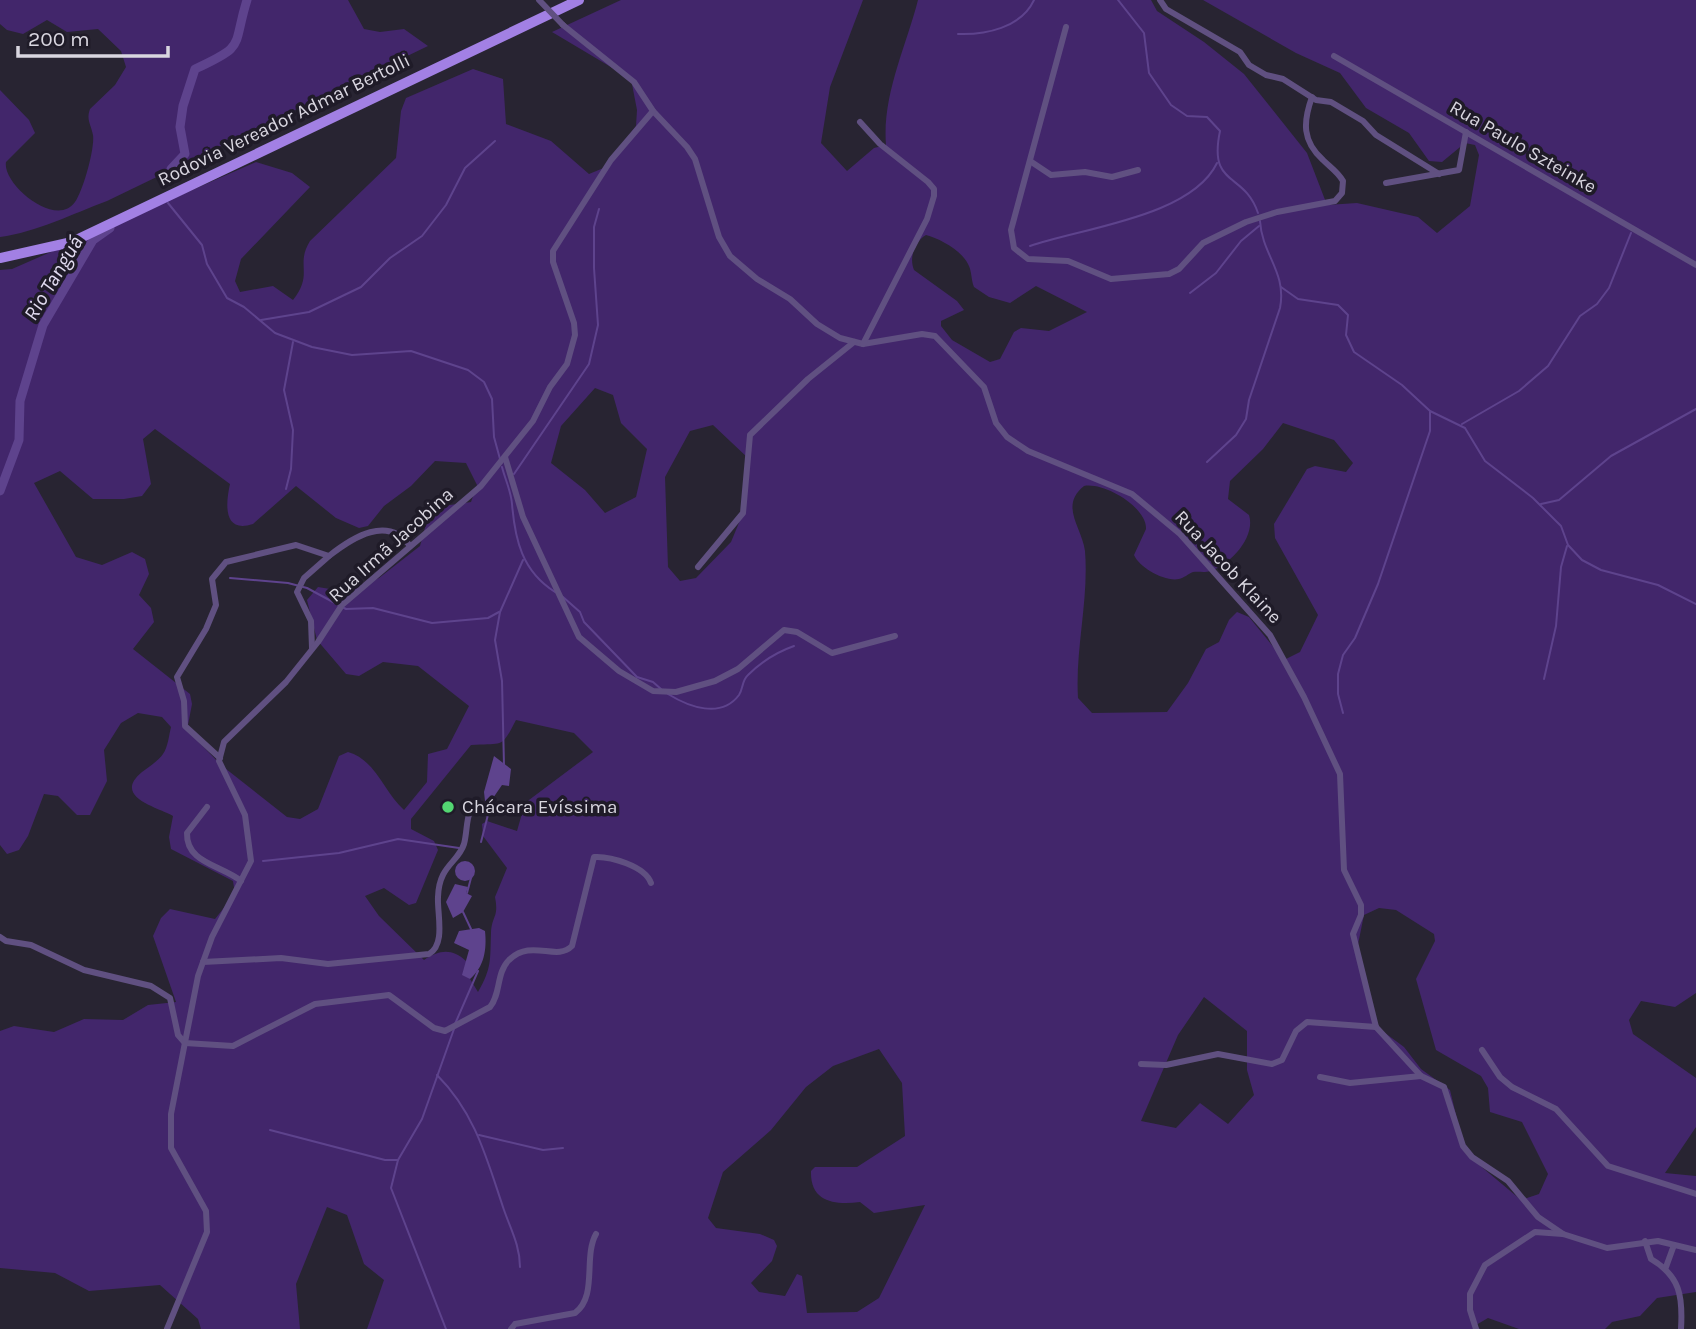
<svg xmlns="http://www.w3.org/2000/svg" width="1696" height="1329" font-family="Karla,sans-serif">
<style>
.green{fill:#42266b;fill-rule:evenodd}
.water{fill:#5e438d}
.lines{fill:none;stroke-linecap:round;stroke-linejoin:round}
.stream{stroke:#5e438d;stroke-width:2}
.river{stroke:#5e438d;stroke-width:9}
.minor{stroke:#605081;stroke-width:6}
.trunk{stroke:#a280e4;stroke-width:10}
.minor-bridge{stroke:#605081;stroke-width:6}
.poi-dot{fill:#53d672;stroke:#1f1b28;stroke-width:2.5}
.labels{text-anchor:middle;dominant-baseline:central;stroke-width:7;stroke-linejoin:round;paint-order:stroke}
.street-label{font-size:19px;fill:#d9d6e0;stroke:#1f1b28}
.poi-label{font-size:19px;fill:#d9d6e0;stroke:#1f1b28;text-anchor:start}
.water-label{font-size:21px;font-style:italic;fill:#e1dbf0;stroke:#1f1b28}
</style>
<rect width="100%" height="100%" fill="#282432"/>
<g class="green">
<path d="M0,0H348L364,29L380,32L404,29L428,46L107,201C72,214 37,232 0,237V90L29,120L35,133L6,162C2,184 56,229 75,202C83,191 95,148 93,135C91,124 86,120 90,109L115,85L126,67L121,51L98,29L67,32L47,20L23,34L7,30L0,24Z"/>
<path d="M621,0H863L830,87L821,143L847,171L874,148L886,145C882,95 906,47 918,0H1151L1157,11L1204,42L1244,74L1307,153L1327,205L1357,203L1418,217L1437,233L1470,206L1479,155L1475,145L1465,143L1442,162L1429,161L1409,133L1366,108L1340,73L1296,53L1203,0H1696V993L1675,1007L1641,1001L1629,1020L1633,1034L1696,1078V1127L1665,1173L1696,1176V1292L1657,1298L1640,1316L1612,1322L1605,1329H1519L1488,1318L1476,1325L1480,1329H367L384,1280L364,1264L347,1215L327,1207L296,1284L300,1329H201L198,1319L160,1285L89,1291L55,1273L0,1268V1031L14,1026L54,1032L84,1019L123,1020L148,1005L176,1002L153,936L161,918L170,909L215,919L235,894L233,881L171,849L169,837L173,816C157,807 112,797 142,772C149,767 159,760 163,754C168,747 169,735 171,727L162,717L138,713L121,723L104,750L107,781L90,815H77L58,796L44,794L28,836L19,850L7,854L0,845V270L12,269L256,162L292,173L310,187L241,259L235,281L240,292L273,286L293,300C314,274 295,265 310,241L396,158L401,111L406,98L473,69L503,79L506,124L551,141L589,174L606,167L636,126L637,110L631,79L552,32ZM926,235C939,238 962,251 968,264C972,271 971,280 974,287L989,297L1010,303L1036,286L1087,312L1049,331L1021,328L1014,332L1000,359L990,362L952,340L941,326V321L964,310L957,301L914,270C909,258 914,242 926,235ZM595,388L613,395L621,423L647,449L636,497L605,513L585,490L551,463L561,426ZM1283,423L1334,440L1353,463L1346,472L1315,466L1307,469L1274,524L1275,538L1318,615L1300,652L1284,660L1249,617L1237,612L1229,620L1219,642L1206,649L1188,683L1167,712L1092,713L1078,698C1075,649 1089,600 1085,551C1082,527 1059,506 1084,486C1104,482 1147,507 1146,529L1134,555C1139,567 1164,582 1179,579C1184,578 1188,574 1193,572C1199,571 1204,573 1210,571C1230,565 1256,537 1249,515L1228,499L1230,481L1263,449ZM713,425L748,458L743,513L731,542L696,578L680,581L668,567L665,477L690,431ZM155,429L230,484C226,502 222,534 253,524L296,486L336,518L359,528L368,526L384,506L411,486L435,461L466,463L477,485L471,502L436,507L428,517L420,546L379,578L348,592L318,587L307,600L317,640L346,674L359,676L383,662L418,666L469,706L447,749L428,754L427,782L404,810C384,792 376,760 348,752L339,756L318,809L300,819L287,817L221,765L187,730L192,704L190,694L133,649L154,622L151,608L139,595L149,574L145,559L132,552L102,565L76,557L34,483L60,471L93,499H124L142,496L151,484L143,439ZM516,720L574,733L593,752L525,803L517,831L487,821L482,824L483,836L507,868L495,897C499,918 492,915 491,933C490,960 492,968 478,992L467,974L466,961C452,948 439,950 424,960L379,916L365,896L384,888L409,905L416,903L438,850L434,841L411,829V819L471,745C504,743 501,749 516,720ZM1379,908L1396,910L1434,934L1435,941L1416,979L1436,1050L1481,1076L1488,1088L1490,1112L1522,1122L1548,1174L1539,1194L1521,1200L1465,1153L1450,1090L1421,1069L1404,1047L1377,1027L1356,954L1364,915ZM1204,997L1247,1031V1070L1254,1095L1228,1124L1200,1103L1176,1128L1141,1121L1178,1035ZM879,1049L902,1083L905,1136L857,1167H815L811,1171C810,1203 836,1205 860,1202L874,1213L925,1205L879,1298L857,1312L807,1313L802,1276L797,1274L785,1296L759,1292L751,1283L772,1261L777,1246L774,1240L760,1234L716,1228L708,1218L723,1172L771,1130L806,1087L833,1066Z"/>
</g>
<g class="water">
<path d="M494,756L511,769L509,786L502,785L491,801H485L484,792Z"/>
<circle cx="465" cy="871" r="10"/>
<path d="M455,884L468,887L466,893L472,896L463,912L453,918L446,902Z"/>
<path d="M479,928L485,931C487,950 484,967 470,979L462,975L469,950L454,943L459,931Z"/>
</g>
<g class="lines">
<g class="stream">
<path d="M1118,0L1144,33L1149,73L1171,105L1187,116L1207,117L1220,131C1208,188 1244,171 1258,213"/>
<path d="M958,34C985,35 1021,28 1034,0"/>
<path d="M168,203L202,245L207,264L227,298L244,307L275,333L312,347L352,355L411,351L468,370L484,382L492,399L494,437L500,459"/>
<path d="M1030,246C1082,228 1191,217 1217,163"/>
<path d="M1281,287L1298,299L1338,305L1348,315L1346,335L1354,352L1402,385L1430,411L1465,428L1485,461L1533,498L1561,526L1568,545L1582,560L1601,570L1658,585L1696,604"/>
<path d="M1190,293L1216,273L1241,241L1259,226"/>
<path d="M261,320L309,312L361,287L390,258L422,236L446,205L465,168L495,141"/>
<path d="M1462,424L1519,391L1548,366L1580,316L1597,304L1609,288L1631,233"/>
<path d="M1207,462L1236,435L1246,419L1249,400L1280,308C1287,272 1262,255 1260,221"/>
<path d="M502,467C505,479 511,491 512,504C515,540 522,571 555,592"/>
<path d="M514,474L589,364L598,325L594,268V227L599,209"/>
<path d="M286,489L291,469L293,430L284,390L293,342"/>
<path d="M1541,504L1559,500L1611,456L1696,409"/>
<path d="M230,578L288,583L307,588L346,609L373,608L432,623L488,618L499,612"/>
<path d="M563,597L580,612L584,622L637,677L653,682L661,689"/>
<path d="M1544,679L1556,626L1561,567L1567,546"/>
<path d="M668,694C689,707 721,719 739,695C743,689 742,680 748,675C761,662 777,652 794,646"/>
<path d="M1343,713L1338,694V674L1343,655L1355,638L1378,584L1430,431V412"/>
<path d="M504,765L502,681L495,640L500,612L523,560"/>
<path d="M481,842L490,807"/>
<path d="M263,861L339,853L398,839L459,848"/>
<path d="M467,893L471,878"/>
<path d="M463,912L471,929"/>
<path d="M455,1024L478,971"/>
<path d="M437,1075C476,1114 487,1160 504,1210C511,1230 520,1246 520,1267"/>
<path d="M270,1130L385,1160H398"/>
<path d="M479,1135L543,1150L563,1148"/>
<path d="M446,1329L391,1188L398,1160L422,1119L454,1029"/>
</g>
<g class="river">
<path d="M171,169L185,154L180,127L183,106L195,69C247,45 232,48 247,0"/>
<path d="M0,491L19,440L20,401L43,325L93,240L110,228"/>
</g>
<g class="minor">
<path d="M1160,0L1166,9L1240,52L1249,65L1266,75L1283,79L1316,100L1331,102L1363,121L1376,135L1439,174"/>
<path d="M563,25L634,82L653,111L687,147L695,159L719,237L730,256L757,279L790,299L817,324L840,338L863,344L922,334L935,336L984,387L996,423L1007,437L1028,451L1132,494L1180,534L1270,635L1304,697L1340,774L1344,870L1361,905V915L1353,934L1376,1027L1421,1076L1444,1087L1463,1146L1472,1157L1508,1181L1538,1217L1563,1234"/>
<path d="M1066,27L1011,230L1014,248L1028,259L1068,261L1111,279L1169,274L1179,269L1203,243L1246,222L1277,212L1335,201L1342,193L1343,181C1338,172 1330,167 1323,160C1302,141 1303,122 1312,97"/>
<path d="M1334,56L1696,265"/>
<path d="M860,122L880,144L928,182L934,189V196L927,219L863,344"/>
<path d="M1030,161L1051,175L1085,172L1112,177L1138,170"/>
<path d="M1386,183L1459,170L1466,132"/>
<path d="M505,457L523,517L579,637L619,671L653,691L676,692L715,681L738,669L784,630L797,632L832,653L895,636"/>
<path d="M329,556C353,537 388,515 410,546"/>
<path d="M698,567L743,513L750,435L808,379L854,342"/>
<path d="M220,758L185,726L184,701L177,677L206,629L216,605L212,579L226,562L296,545L329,556L304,578L297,592L311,621L312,648"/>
<path d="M207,807L187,833C186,863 221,865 241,881"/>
<path d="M0,937L6,941L31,945L84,970L151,986L170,998L178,1035L185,1043L233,1046L315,1004L389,995L434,1028L445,1031L490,1007C501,994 496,973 509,960C532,938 556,962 572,946L594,857C610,856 645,866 651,883"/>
<path d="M203,962L281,958L328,964L429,954C446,944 437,914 438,897C439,865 458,863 464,844C467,833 466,822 470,811L478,805L499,806"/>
<path d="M1482,1050L1500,1077L1512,1087L1556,1109L1608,1166L1696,1194"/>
<path d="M1141,1064L1166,1065L1218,1054L1272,1064L1282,1060L1296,1031L1307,1022L1376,1027"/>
<path d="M1320,1077L1350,1083L1421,1076"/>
<path d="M1645,1241L1651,1259C1680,1276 1683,1296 1681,1329"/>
<path d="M1666,1267L1674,1245"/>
<path d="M167,1329L207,1232L206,1211L171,1148V1114L198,976L212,937L251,861L245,815L219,761L224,742L286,682L318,642L342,605L481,486L533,421L550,387L567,364L575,335L574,323L553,262V251L611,160L653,111"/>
<path d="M511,1329L515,1324L575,1313C598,1296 583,1257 596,1234"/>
<path d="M1476,1329L1470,1310V1294L1485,1265L1535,1232L1563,1234L1607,1248L1658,1241L1696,1250"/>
</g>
<path class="trunk" d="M0,258L72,242L579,0"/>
<path class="minor-bridge" d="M539,0L563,25"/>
</g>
<circle class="poi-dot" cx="448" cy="807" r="7"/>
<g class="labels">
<g class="street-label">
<text transform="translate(284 120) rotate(-26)">Rodovia Vereador Admar Bertolli</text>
<text transform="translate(1523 147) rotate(30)">Rua Paulo Szteinke</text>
<text transform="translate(391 545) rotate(-42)">Rua Irmã Jacobina</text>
<text transform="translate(1228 567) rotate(47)">Rua Jacob Klaine</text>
</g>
<g class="poi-label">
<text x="462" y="807">Chácara Evíssima</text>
</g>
<g class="water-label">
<text transform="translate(53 278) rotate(-59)">Rio Tanguá</text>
</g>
</g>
<path d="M18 46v10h150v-10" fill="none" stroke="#d9d6e0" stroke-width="3.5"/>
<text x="28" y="46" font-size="21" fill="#d9d6e0" stroke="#1f1b28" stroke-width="5" paint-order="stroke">200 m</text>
</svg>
